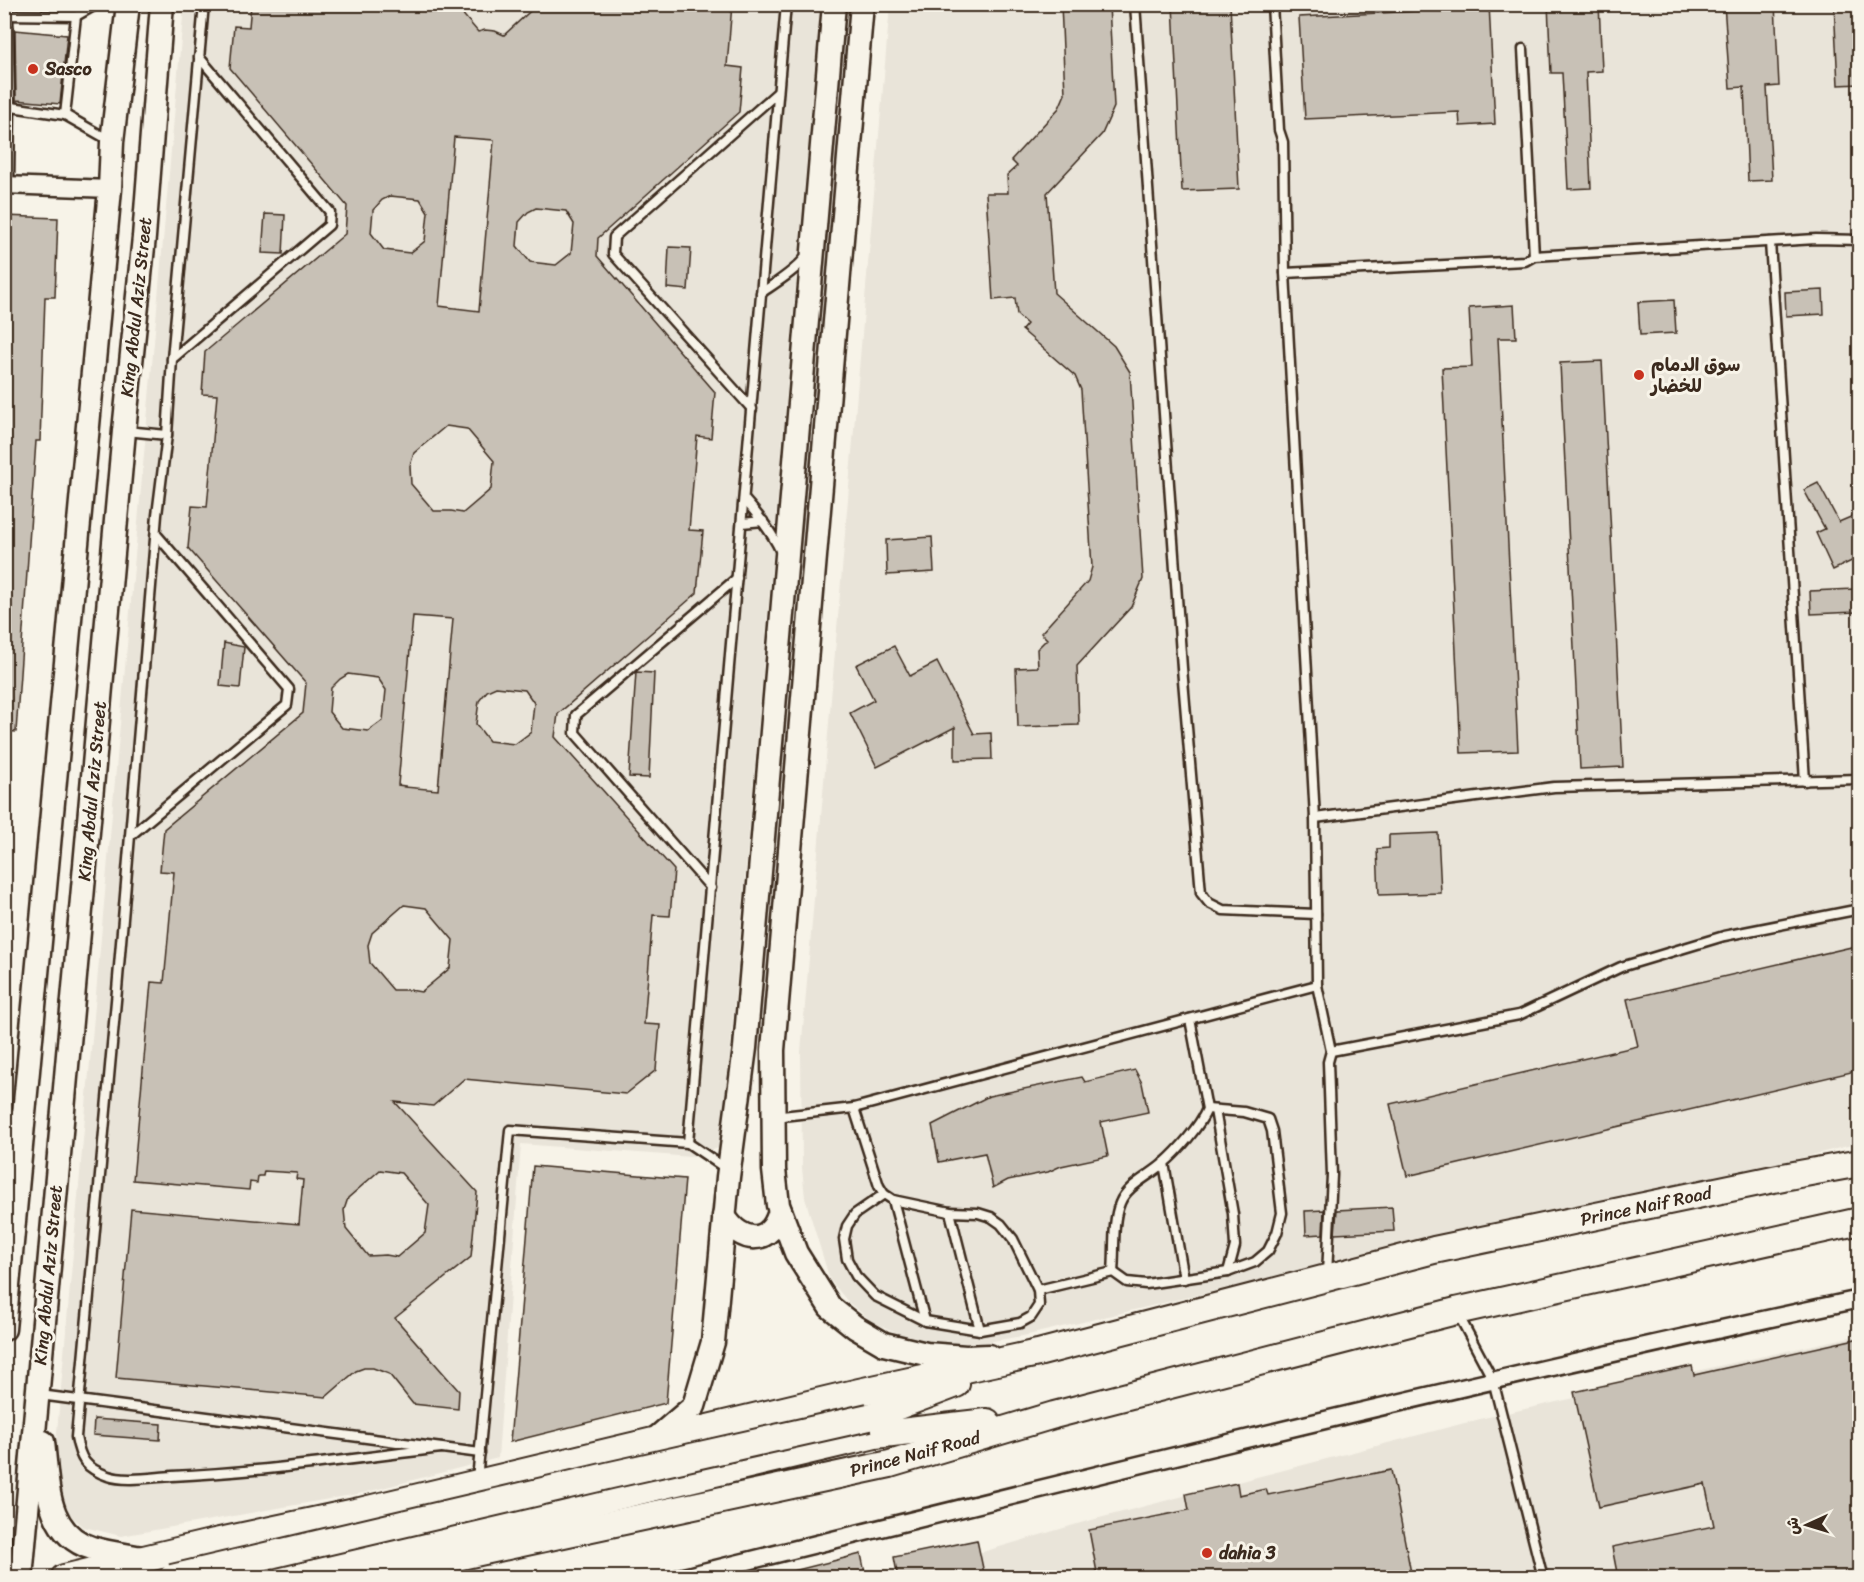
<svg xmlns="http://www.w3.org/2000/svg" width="1864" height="1582" font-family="Sriracha,'Playpen Sans Arabic',sans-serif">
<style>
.built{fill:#e9e4d9}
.building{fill:#c8c1b6;stroke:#3b2a1e;stroke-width:1.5;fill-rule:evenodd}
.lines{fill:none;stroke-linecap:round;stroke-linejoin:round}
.lane-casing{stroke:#3b2a1e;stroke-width:13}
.street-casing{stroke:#3b2a1e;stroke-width:21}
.secondary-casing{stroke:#3b2a1e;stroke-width:27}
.primary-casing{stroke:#3b2a1e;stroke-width:30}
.lane{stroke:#f7f3e8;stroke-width:8}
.street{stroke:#f7f3e8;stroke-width:16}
.secondary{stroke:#f7f3e8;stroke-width:22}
.primary{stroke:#f7f3e8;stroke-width:26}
.primary-bridge-casing{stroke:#3b2a1e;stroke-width:30;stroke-linecap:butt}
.primary-bridge{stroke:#f7f3e8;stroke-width:26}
.poi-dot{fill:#c8321e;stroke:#f7f3e8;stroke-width:2}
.labels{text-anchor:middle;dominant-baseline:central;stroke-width:6;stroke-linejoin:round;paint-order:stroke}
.poi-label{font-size:18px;font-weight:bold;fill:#3b2a1e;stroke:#f7f3e8;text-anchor:start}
.street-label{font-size:18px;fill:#3b2a1e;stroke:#f7f3e8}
</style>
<rect width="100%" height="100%" fill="#f7f3e8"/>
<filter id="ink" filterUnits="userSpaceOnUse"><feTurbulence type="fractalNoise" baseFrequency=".0167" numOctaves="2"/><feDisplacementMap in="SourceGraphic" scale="12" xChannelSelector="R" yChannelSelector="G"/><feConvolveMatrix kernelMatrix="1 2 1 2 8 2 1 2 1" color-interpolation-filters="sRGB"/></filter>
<g filter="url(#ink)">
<g class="built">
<path d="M184,5H820L722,1147L691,1157L521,1144L498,1458L363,1493L121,1536L84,1527L60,1507L54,1466Z"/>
<path d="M890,5H1859V1143L1781,1163L1227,1288L1028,1335L982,1343H928L902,1335L873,1322L849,1303L830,1280L805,1198L802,1168L801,1052Z"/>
<path d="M1859,1335V1577L893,1578L918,1571L1084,1522L1484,1418Z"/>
</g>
<g class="building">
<path d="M251,4H454L478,32L485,30L495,31L504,35L538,4H604L662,10L663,4H732L727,66L743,68L739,112L598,238L597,256L715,392L711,438L697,436L689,530L703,531L697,593L558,714L555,737L674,870L670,916L653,915L644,1024L660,1025L656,1070L626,1094L464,1079L433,1106L395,1102L477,1192L471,1257L395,1318L459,1391L458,1409L413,1404L389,1374L373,1368H364L356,1371L326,1397L116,1378L131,1209L299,1224L303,1180L296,1179L297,1173L264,1171L263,1176H258L257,1183L250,1182L249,1190L133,1180L151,982L164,983L174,872L160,871L164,829L303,713L306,683L188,548L192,506L207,507L217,395L202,394L205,352L345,234L347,206L230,68L234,26L249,27ZM454,137L494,140L479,311L439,306ZM390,196L420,199L428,212L425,241L410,253L384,250L371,233L373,210L382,200ZM536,208L566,211L574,224L571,253L556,265L530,262L517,246L519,222L528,212ZM446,426L467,429L494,461L491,489L463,513L451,511H434L411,484L410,466L414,453ZM413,616L453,619L438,790L404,787L405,786L398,785ZM348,674L378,678L386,690L383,720L368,731L342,728L329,712L331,688L340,679ZM496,687L525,690L534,703L531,732L515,744L489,741L476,724L479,701L487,691ZM404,905L426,908L453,940L450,968L421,992L410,990H393L370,963L368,945L372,933ZM380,1170L401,1173L429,1205L425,1233L397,1257L386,1255L368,1256L346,1229L344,1210L348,1198Z"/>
<path d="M1061,4H1109L1114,107L1102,134L1047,193L1054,293L1114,346L1130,372L1143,579L1131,607L1077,666L1079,725L1018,727L1016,668L1038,667L1037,649L1047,639L1041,633L1088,581L1092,567L1081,390L1075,376L1022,330L1027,324L1017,315L1015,298L993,300L986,193H1008L1007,175L1017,166L1011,160L1059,108L1065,94Z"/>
<path d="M1173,4H1230L1239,189L1182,191Z"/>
<path d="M1437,4H1489L1495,124L1460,126L1459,112L1305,119L1299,17L1438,10Z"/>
<path d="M1548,4H1599L1602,71L1586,72L1591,188L1568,189L1562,73H1551Z"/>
<path d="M1724,4H1775L1779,86L1767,87L1772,180L1748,181L1744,87L1730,88Z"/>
<path d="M1834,4H1860V84L1838,85Z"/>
<path d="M15,30L67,35L60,104L16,100Z"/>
<path d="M265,214L285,215L283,254L262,253Z"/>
<path d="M4,216L58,218L55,297H45L40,441H36L16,732L4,731Z"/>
<path d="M669,247L691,248L688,290L667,288Z"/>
<path d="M1823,290L1824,314L1786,316L1785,292Z"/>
<path d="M1674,300L1676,333L1640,335L1638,302Z"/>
<path d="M1514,305L1516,338H1498L1518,751L1461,753L1442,368L1472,367L1469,308Z"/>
<path d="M1602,361L1623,767L1580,769L1560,363Z"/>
<path d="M1818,483L1839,522L1860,513V557L1833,570L1816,533L1825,529L1804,490Z"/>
<path d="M932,537L934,572L887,575L886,540Z"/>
<path d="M1855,589L1856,612L1811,614L1810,591Z"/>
<path d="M224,643L244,647L240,688L220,686Z"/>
<path d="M894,646L910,676L937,662L974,734L991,733L992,759L955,760V727L877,767L850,713L874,700L856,665Z"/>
<path d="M636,672L654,673L649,778L629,777Z"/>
<path d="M1438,833L1441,893L1379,895L1377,849L1389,848V835Z"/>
<path d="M1860,945V1070L1407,1176L1390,1104L1638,1046L1627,999Z"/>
<path d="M1135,1070L1142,1083L1148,1112L1101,1122L1108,1156L1061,1166L1048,1172L1008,1180L993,1188L985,1153L939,1162L932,1125L989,1096L1082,1077L1085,1082Z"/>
<path d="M533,1166L685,1179L666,1403L510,1442Z"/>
<path d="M1392,1207L1394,1231L1335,1234L1337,1210Z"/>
<path d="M1324,1210L1323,1234L1306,1235L1305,1211Z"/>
<path d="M1860,1338V1578H1618L1612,1547L1714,1526L1705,1484L1599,1507L1574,1392L1692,1366L1694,1375Z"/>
<path d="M94,1419L161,1424L160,1440L93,1435Z"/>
<path d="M1391,1470L1412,1578H1098L1089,1530L1189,1510L1186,1494L1237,1483L1239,1495L1266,1489L1268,1495Z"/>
<path d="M977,1540L985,1578H898L894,1557Z"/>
<path d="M861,1554L866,1578H790L789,1572Z"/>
</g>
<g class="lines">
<defs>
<g id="lane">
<path d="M97,4L76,16L65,115L109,140"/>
<path d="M204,4L172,359L167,435L157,515L117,990L76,1437C80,1459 85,1468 108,1476C125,1482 154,1477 172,1476C262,1472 352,1459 441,1448"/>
<path d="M1135,4L1182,668L1201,893L1209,903L1223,910L1316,914"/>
<path d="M1272,4L1279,130L1283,142L1285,273L1315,818L1317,985L1331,1051L1328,1062L1332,1175L1327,1274"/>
<path d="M5,15L76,16"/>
<path d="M8,15L10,107L9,185"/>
<path d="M1523,49L1534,256"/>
<path d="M5,106L65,115"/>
<path d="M1770,242L1805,781"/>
<path d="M1285,273L1525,261L1534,256L1816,239L1860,240"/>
<path d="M761,293C774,284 799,269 806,256"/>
<path d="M172,359L329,225L330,212L199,57"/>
<path d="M752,409L613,254L614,237L778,92"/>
<path d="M126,431L167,435"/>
<path d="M744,499C759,516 772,532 781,552"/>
<path d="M742,523L763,521"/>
<path d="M1315,818L1554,787L1860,779"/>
<path d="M130,836L287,705L289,689L156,534"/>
<path d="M711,888L575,733L576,715L737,578"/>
<path d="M1331,1051L1519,1015L1621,967L1724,936L1860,909"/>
<path d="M854,1108L879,1186L884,1194L893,1200L950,1212L978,1213L991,1217L1001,1224L1013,1239L1038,1290L1039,1305L1031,1317L1020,1323L980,1330L925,1321L875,1296L856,1276L847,1259L844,1239L847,1226L855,1214L884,1194"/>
<path d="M1215,1110L1233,1214L1235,1246L1228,1272"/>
<path d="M773,1117L854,1108L1317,985"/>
<path d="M688,1143L786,4"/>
<path d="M1164,1163L1184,1279"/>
<path d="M893,1200L925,1321"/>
<path d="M950,1212L980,1330"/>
<path d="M1113,1272C1115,1252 1112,1222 1120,1203C1127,1185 1150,1176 1164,1163C1178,1151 1200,1126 1207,1109L1190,1019"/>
<path d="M1038,1290L1113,1272L1127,1282L1146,1284L1228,1272L1255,1262L1268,1251L1277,1233L1282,1213L1272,1131L1268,1119L1244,1112L1207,1109"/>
<path d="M1458,1314L1493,1380L1543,1578"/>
<path d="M40,1395L480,1453"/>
<path d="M477,1480L510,1130L688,1143L722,1166L725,1172"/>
</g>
<g id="street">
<path d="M4,185L110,189"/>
<path d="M4,1118L23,1119"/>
<path d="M679,1578C1071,1481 1464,1383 1860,1299"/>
</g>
<g id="secondary">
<path d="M862,4L773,1050L774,1170L778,1205L796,1253L830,1307L855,1327L884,1344L926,1354L966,1357L989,1356"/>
<path d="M724,1216C742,1245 771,1245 780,1211"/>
<path d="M4,1329L110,189L112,142L128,4"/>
<path d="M43,1442C48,1482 45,1534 92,1548C108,1553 126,1555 142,1558"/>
<path d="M652,1442L694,1406L713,1342L728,1177L745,1048L834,4"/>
<path d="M21,1578L124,431L144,237L162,4"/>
</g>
<g id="primary">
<path d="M869,1417L956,1384"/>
<path d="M64,1578L215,1542L360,1511L859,1392L1038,1353L1434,1250L1783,1177L1860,1163"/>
<path d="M273,1578L875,1435L987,1422"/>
<path d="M369,1578L447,1559L890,1464L1054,1415L1456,1311L1860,1221"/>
</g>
</defs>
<use href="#lane" class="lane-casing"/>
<use href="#street" class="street-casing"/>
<use href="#secondary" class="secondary-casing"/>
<use href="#primary" class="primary-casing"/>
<use href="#lane" class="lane"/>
<use href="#street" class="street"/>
<use href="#secondary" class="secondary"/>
<use href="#primary" class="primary"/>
<defs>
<path id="primary-bridge" d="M172,1578L611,1475L869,1417"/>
</defs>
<use href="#primary-bridge" class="primary-bridge-casing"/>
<use href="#primary-bridge" class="primary-bridge"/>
</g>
</g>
<g class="poi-dot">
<circle cx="33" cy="69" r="6"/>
<circle cx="1639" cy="375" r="6"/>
<circle cx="1207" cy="1553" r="6"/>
</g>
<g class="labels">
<g class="poi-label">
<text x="45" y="69">Sasco</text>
<text x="1651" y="365">سوق الدمام<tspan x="1651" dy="21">للخضار</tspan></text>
<text x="1219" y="1553">dahia 3</text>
</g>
<g class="street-label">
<text transform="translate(136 307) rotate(-84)">King Abdul Aziz Street</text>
<text transform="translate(92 791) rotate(-85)">King Abdul Aziz Street</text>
<text transform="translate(1646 1206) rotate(-12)">Prince Naif Road</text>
<text transform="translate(48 1275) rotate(-85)">King Abdul Aziz Street</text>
<text transform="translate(915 1454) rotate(-15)">Prince Naif Road</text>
</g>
</g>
<rect width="1864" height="1582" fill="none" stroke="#f7f3e8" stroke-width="24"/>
<rect x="12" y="12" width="1840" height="1558" fill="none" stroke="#3b2a1e" stroke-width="2" filter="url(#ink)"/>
<g transform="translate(1807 1525) rotate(266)" stroke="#f7f3e8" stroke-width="4.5" paint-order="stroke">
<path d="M0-4.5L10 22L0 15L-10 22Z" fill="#3b2a1e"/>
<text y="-9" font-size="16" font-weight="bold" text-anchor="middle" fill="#3b2a1e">ش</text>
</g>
</svg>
